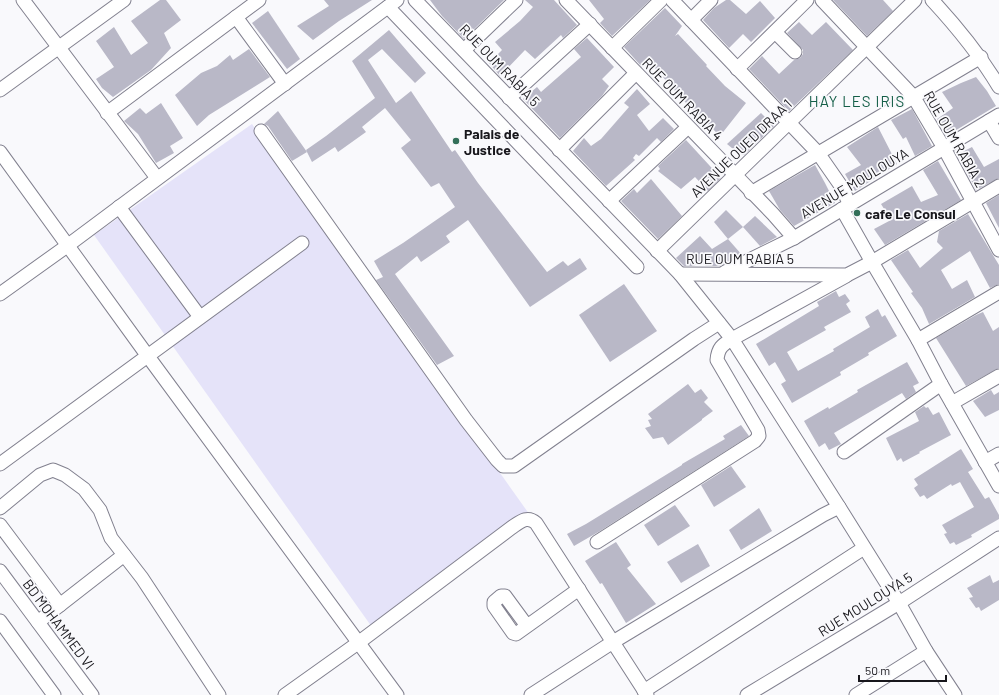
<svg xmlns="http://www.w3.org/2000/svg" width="999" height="695" font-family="Barlow,sans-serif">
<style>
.green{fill:#e5e3f9}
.building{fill:#b9b8c7}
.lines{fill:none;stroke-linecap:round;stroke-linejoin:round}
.minor-casing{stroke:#82818f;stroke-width:15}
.minor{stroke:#fff;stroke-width:13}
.poi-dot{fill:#336f59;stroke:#f9f9fc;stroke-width:1.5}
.labels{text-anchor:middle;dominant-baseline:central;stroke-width:3.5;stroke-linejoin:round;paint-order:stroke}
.street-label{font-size:14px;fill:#18171c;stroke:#f9f9fc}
.poi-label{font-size:14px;font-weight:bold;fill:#18171c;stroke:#f9f9fc;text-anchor:start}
.neighbourhood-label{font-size:15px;letter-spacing:1px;fill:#145e47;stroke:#f9f9fc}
</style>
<rect width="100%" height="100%" fill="#f9f9fc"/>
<path class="green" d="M252,124L532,518L374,630L94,235Z"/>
<g class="building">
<path d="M160,0H166L181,20L164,33L171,48L151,70L113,97L102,88L96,79L114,67L96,41L114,27L131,55L148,43L131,21Z"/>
<path d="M324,0H372L339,21L313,40L297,26L329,6Z"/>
<path d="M430,0H504L464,39L442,16Z"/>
<path d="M525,0H554L577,25L563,38L561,35L535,59L525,50L500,76L489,63L502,50L495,42L520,21L533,7Z"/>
<path d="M589,0H650L612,36L600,23L604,19Z"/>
<path d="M726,0H730L746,14L760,1L775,18L751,42L743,34L729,48L703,20L714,8Z"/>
<path d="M833,0H883L893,11L867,36Z"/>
<path d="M665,8L682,26L675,36L678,34L707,65L706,66L725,86L746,103L720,136L683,100L648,60L642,67L624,47Z"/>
<path d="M268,11L300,59L287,69L252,23Z"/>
<path d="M799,22L812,35L826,22L853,50L789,111L749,69L762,56L779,74L794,60L800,58L803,54V50L787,33Z"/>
<path d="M389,30L426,73L415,83L382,49L368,60L396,103L411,91L452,152L455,150L478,183L547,272L563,261L568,266L580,258L587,269L530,307L468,220L446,236L450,242L421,262L417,256L395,274L454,356L437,365L376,280L383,277L374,261L403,243L455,207L439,183L431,187L401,148L411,140L385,108L362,127L366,132L338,152L335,147L312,162L306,150L326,136L375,98L352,61Z"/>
<path d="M587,38L614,67L602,79L609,86L602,96L560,138L523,99L537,87L541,92L581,57L574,49Z"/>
<path d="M249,49L270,77L209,115L197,126L175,95L201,73L217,66L230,55L233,60Z"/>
<path d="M976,77L987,91L996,106L948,135L937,119L953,108L942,92L961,83Z"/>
<path d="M637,89L650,104L637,115L649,131L663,118L674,129L661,142L657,138L639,156L636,154L633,158L635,160L606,186L573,151L584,138L591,146L601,139L629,107L624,103Z"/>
<path d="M161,103L183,138L170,146L174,153L156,163L138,134L124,121L140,108L146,114Z"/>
<path d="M912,109L932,146L915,156L906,137L903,139L891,120Z"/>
<path d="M278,111L307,152L292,161L268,126L264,124Z"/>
<path d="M761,113L774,126L744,155L738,153L727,144Z"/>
<path d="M878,127L897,164L855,191L845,174L861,165L847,147Z"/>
<path d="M686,140L721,178L708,191L695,177L681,189L658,171L660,169L658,166Z"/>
<path d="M972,147L984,167L999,159V178L976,190L958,154Z"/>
<path d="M938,161L961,200L885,245L874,229L891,220L881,204L912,186L921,202L938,195L923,170Z"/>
<path d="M815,165L825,183L835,203L794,226L780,210L769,191Z"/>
<path d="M651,179L682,216L658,239L621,201L634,189L637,193Z"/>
<path d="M999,195V228L986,203Z"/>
<path d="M726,210L743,227L728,239L714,222Z"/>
<path d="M968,214L999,265V284L990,288L970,251L941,270L952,289L967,280L975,297L929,324L922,308L911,293L913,292L891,260L908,250L920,268L943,248L937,242L939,231Z"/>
<path d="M755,216L777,237L760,246L743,227Z"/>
<path d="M700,236L712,249L728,239L742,255L720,266H706L700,261L694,266H684L676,258Z"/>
<path d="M624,284L657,331L610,362L579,315Z"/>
<path d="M836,291L839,297L845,294L850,301L846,304L851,312L824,327L826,330L787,352L798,371L834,351L833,349L870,327L865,317L878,309L882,317L885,315L897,336L868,353L869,355L840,372L841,375L792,403L781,384L786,381L775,362L769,366L756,344L819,306L817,302Z"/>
<path d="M983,312L993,331L999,327V368L966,386L936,338L976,315Z"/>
<path d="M907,362L919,383L913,386L916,392L906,399L902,393L834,433L841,444L829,450L825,443L819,447L804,421L828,407L829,409L858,392L857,390Z"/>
<path d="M688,384L695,393L701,389L708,398L704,402L713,411L702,419V420L668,445L663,437L653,439L645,428L651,426L648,420L652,419L648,414Z"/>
<path d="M991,390L994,395L999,392V410L985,417L973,401Z"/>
<path d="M924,406L926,408L928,407L933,415L939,412L951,435L919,452L920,453L903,462L901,458L897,461L886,438L919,421L915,412Z"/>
<path d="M741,425L749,436L600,531L574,546L567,534L586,524L682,465V464L725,439L723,436Z"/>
<path d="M961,449L973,469L968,472L985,499L989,497L999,515V519L971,535L972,537L956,545L954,542L950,544L944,534L947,533L942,525L974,507L960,482L952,486L951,484L927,499L924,495L920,497L914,488L918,485L914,479Z"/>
<path d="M731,466L746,487L714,507L701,485Z"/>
<path d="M675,505L690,526L658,546L644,525Z"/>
<path d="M759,508L772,531L741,550L729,530Z"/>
<path d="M616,542L631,565L627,568L656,604L626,623L602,583L600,584L585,561Z"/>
<path d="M698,544L710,566L681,583L667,562Z"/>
<path d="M990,575L993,583L999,580V600L981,611L979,607L976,608L969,598L973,597L967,588Z"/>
</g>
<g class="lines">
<defs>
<g id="minor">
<path d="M23,0L157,178"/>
<path d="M415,0L680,274L732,339L839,507L899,603L926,651L955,695"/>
<path d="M566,0L773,214L794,238"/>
<path d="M672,0L818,153L841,186L850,205"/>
<path d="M822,0L913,96L944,148L999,250"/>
<path d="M932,0C957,27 980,55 999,87"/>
<path d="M388,7L637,267"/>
<path d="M236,17L285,84"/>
<path d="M691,20L711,0"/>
<path d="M775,32L795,52"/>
<path d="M612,48L661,0"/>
<path d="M464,50L516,0"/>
<path d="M737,69L807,0"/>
<path d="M0,90L124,0"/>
<path d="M509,98L590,24"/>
<path d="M107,113L259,0"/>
<path d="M989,121L999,138"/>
<path d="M261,131L466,420L497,460L503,466H514L694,339L719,323"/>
<path d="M559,150L636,73"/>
<path d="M0,152L147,355L397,695"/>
<path d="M751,193L981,57"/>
<path d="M609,201L688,127"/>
<path d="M119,207L200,317"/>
<path d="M842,209L872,262L999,186"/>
<path d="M657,251L915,0"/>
<path d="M725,272L794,238L999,115"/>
<path d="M680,274L847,275L872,262L918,340L941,384L999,486"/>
<path d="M0,294L67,246L397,0"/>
<path d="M918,340L999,292"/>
<path d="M952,403L999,376"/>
<path d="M844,452L941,384"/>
<path d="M985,462L999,454"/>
<path d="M0,464L302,243"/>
<path d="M0,508L40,475L53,470L65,475L84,489L100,510L111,538L142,578L219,695"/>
<path d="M0,525L60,605"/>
<path d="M597,542L755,441L759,436L758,430L717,360C718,348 722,345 732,339L846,276"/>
<path d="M0,571L92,695"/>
<path d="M0,621L54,695"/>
<path d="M38,622L124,555"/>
<path d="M527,626L505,596H501L494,602V606L513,633L516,634L579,589"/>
<path d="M644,691L864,548"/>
<path d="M285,695L358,643L511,528C520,522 527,515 536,523L647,695"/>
<path d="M531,695L613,642L823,515L839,507"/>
<path d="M747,695L899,603L999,538"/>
<path d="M856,695L926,651"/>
</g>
</defs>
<use href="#minor" class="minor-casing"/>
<use href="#minor" class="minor"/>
</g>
<g class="poi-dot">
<circle cx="456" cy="141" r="4"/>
<circle cx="857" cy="213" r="4"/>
</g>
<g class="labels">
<g class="street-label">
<text transform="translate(500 65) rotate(46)">RUE OUM RABIA 5</text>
<text transform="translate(683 99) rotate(46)">RUE OUM RABIA 4</text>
<text transform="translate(955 139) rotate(60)">RUE OUM RABIA 2</text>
<text transform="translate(741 148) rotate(-44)">AVENUE OUED DRAA 1</text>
<text transform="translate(854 183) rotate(-31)">AVENUE MOULOUYA</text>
<text x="740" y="258">RUE OUM RABIA 5</text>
<text transform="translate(865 604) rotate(-32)">RUE MOULOUYA 5</text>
<text transform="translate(59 624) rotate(53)">BD MOHAMMED VI</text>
</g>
<g class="poi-label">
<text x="464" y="133">Palais de<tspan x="464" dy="16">Justice</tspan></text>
<text x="865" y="213">cafe Le Consul</text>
</g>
<g class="neighbourhood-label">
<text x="857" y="101">HAY LES IRIS</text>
</g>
</g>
<path d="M859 675v6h87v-6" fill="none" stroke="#18171c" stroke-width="2"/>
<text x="865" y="675" font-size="12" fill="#18171c" stroke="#f9f9fc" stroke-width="3" paint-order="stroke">50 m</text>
</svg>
